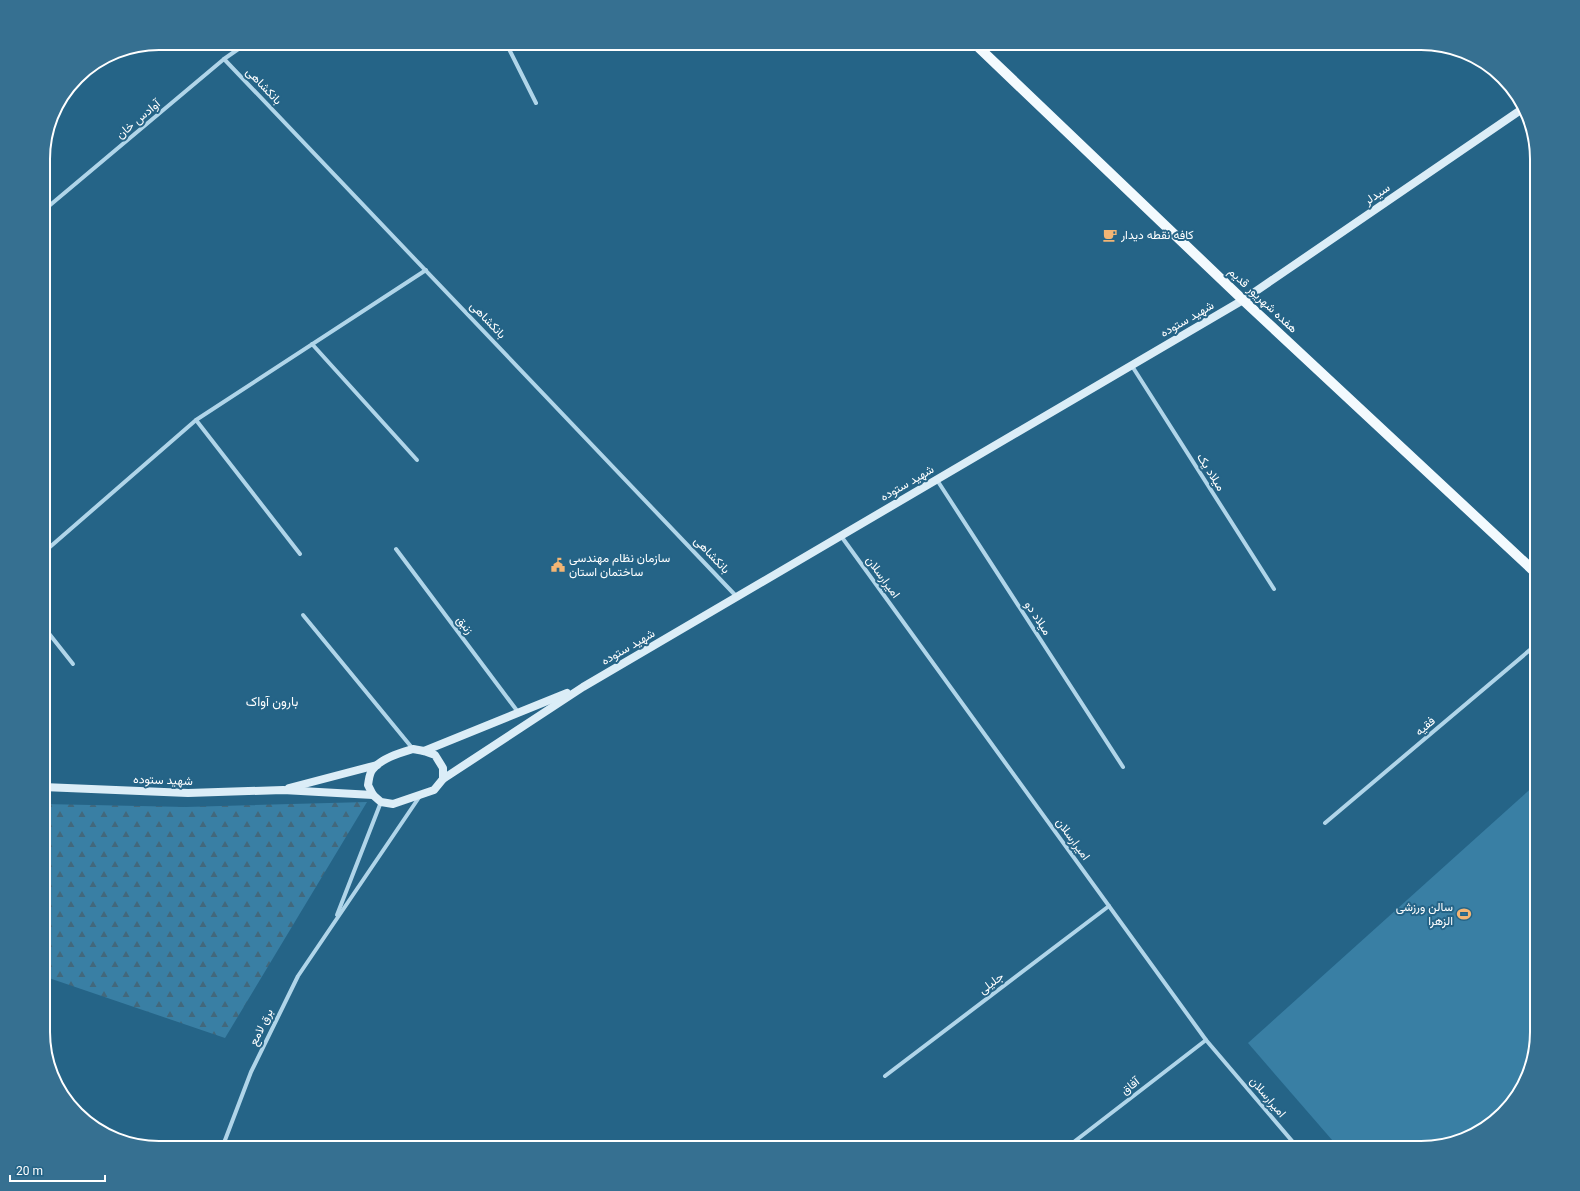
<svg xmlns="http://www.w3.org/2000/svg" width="1580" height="1191" font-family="Roboto,Vazirmatn,sans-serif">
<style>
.forest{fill:url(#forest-firs)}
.garden{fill:#397fa4}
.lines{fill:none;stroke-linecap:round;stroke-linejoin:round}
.street{stroke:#b0d5e9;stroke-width:4}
.secondary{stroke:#dbedf7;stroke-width:8}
.primary{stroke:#f3fafe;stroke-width:10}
.labels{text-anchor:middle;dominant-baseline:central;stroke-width:4;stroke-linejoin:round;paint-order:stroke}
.street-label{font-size:12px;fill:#fff;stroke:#256487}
.poi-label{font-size:12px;fill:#fff;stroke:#256487;text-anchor:start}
.neighbourhood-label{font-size:13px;fill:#fff;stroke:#256487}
.rim{fill:none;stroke:#fff;stroke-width:2}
</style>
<defs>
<pattern id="forest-firs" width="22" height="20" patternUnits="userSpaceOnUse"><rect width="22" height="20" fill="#397fa4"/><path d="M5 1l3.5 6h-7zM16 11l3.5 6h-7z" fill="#42687c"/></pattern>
</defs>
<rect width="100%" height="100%" fill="#256487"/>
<path class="forest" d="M367,802L225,1038L43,976V804L186,807Z"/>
<path class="garden" d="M1537,783V1032L1531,1069L1513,1103L1472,1136L1421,1148H1339L1248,1043Z"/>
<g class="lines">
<g class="street">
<path d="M506,43L536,103"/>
<path d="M224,59L737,597"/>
<path d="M43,211L224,59L247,43"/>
<path d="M312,344L417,460"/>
<path d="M1132,366L1274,589"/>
<path d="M196,420L300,554"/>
<path d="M937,480L1123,767"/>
<path d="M841,536L1206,1040L1298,1148"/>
<path d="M396,549L518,712"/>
<path d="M43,553L196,420L426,270"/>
<path d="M303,615L413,749"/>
<path d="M43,626L73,664"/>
<path d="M1325,823L1537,644"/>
<path d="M337,915L381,802"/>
<path d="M885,1076L1109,906"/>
<path d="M222,1148L251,1072L298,976L420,796"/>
<path d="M1066,1148L1206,1040"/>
</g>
<g class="secondary">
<path d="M413,749L424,751L435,755L443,768V779L434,790L393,804L381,802L373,795L368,785C369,780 369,773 373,769C382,758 400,753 413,749Z"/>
<path d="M424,751L567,693"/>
<path d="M443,779L583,687L1243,300L1525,107"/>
<path d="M43,787L188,793L283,790L373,795"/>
<path d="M289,788L377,765"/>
</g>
<path class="primary" d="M974,43L1243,300L1537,574"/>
</g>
<defs>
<symbol id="cafe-bare" viewBox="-9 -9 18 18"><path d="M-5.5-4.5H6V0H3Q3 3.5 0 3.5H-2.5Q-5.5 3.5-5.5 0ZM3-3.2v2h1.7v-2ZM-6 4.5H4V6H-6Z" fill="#f3b574" stroke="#256487" stroke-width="2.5" paint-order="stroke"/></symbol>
<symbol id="civic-bare" viewBox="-9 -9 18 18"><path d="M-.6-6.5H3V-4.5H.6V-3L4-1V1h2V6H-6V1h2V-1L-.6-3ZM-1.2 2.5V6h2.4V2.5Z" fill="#f3b574" stroke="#256487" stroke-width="2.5" paint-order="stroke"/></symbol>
<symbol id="stadium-bare" viewBox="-9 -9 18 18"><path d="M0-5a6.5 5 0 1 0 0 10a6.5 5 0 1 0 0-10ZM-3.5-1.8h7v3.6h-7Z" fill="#f3b574" stroke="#256487" stroke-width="2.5" paint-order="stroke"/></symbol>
</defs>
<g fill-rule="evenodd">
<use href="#cafe-bare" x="1100" y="225" width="20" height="20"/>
<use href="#civic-bare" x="548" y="555" width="20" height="20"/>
<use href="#stadium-bare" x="1454" y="904" width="20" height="20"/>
</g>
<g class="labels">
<g class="street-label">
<text transform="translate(264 86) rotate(46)">بانکشاهی</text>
<text transform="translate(138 119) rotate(-40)">آوادس خان</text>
<text transform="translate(1377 194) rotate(-34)">سیدلر</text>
<text transform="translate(1263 300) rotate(43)">هفده شهریور قدیم</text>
<text transform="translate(1187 319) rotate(-30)">شهید ستوده</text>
<text transform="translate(488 320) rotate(46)">بانکشاهی</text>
<text transform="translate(1211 472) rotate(58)">میلاد یک</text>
<text transform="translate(907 483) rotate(-30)">شهید ستوده</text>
<text transform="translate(712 555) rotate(46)">بانکشاهی</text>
<text transform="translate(883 577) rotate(54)">امیرارسلان</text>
<text transform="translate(1038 618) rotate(57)">میلاد دو</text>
<text transform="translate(465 625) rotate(53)">زنبق</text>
<text transform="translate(628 647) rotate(-30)">شهید ستوده</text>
<text transform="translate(1425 726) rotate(-40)">فقیه</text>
<text transform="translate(163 780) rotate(2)">شهید ستوده</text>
<text transform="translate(1073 839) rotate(54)">امیرارسلان</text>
<text transform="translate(991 983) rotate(-37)">جلیلی</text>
<text transform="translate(261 1027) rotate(-64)">برق لامع</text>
<text transform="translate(1130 1086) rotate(-38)">آفاق</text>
<text transform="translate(1268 1097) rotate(50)">امیرارسلان</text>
</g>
<g class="poi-label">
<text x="1121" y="235">کافه نقطه دیدار</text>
<text x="569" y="558">سازمان نظام مهندسی<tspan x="569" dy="14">ساختمان استان</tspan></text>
<text x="1453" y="907" text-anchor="end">سالن ورزشی<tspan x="1453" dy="14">الزهرا</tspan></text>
</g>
<g class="neighbourhood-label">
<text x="272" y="701">بارون آواک</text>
</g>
</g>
<path d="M0 0H1580V1191H0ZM159 50H1421A109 109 0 0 1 1530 159V1032A109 109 0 0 1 1421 1141H159A109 109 0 0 1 50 1032V159A109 109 0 0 1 159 50Z" fill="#367091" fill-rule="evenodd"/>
<path class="rim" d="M159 50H1421A109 109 0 0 1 1530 159V1032A109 109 0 0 1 1421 1141H159A109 109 0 0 1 50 1032V159A109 109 0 0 1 159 50Z"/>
<path d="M10 1175v6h95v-6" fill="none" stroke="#ffffff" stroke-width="2"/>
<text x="16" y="1175" font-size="12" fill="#ffffff" stroke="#256487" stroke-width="3" paint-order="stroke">20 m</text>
</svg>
